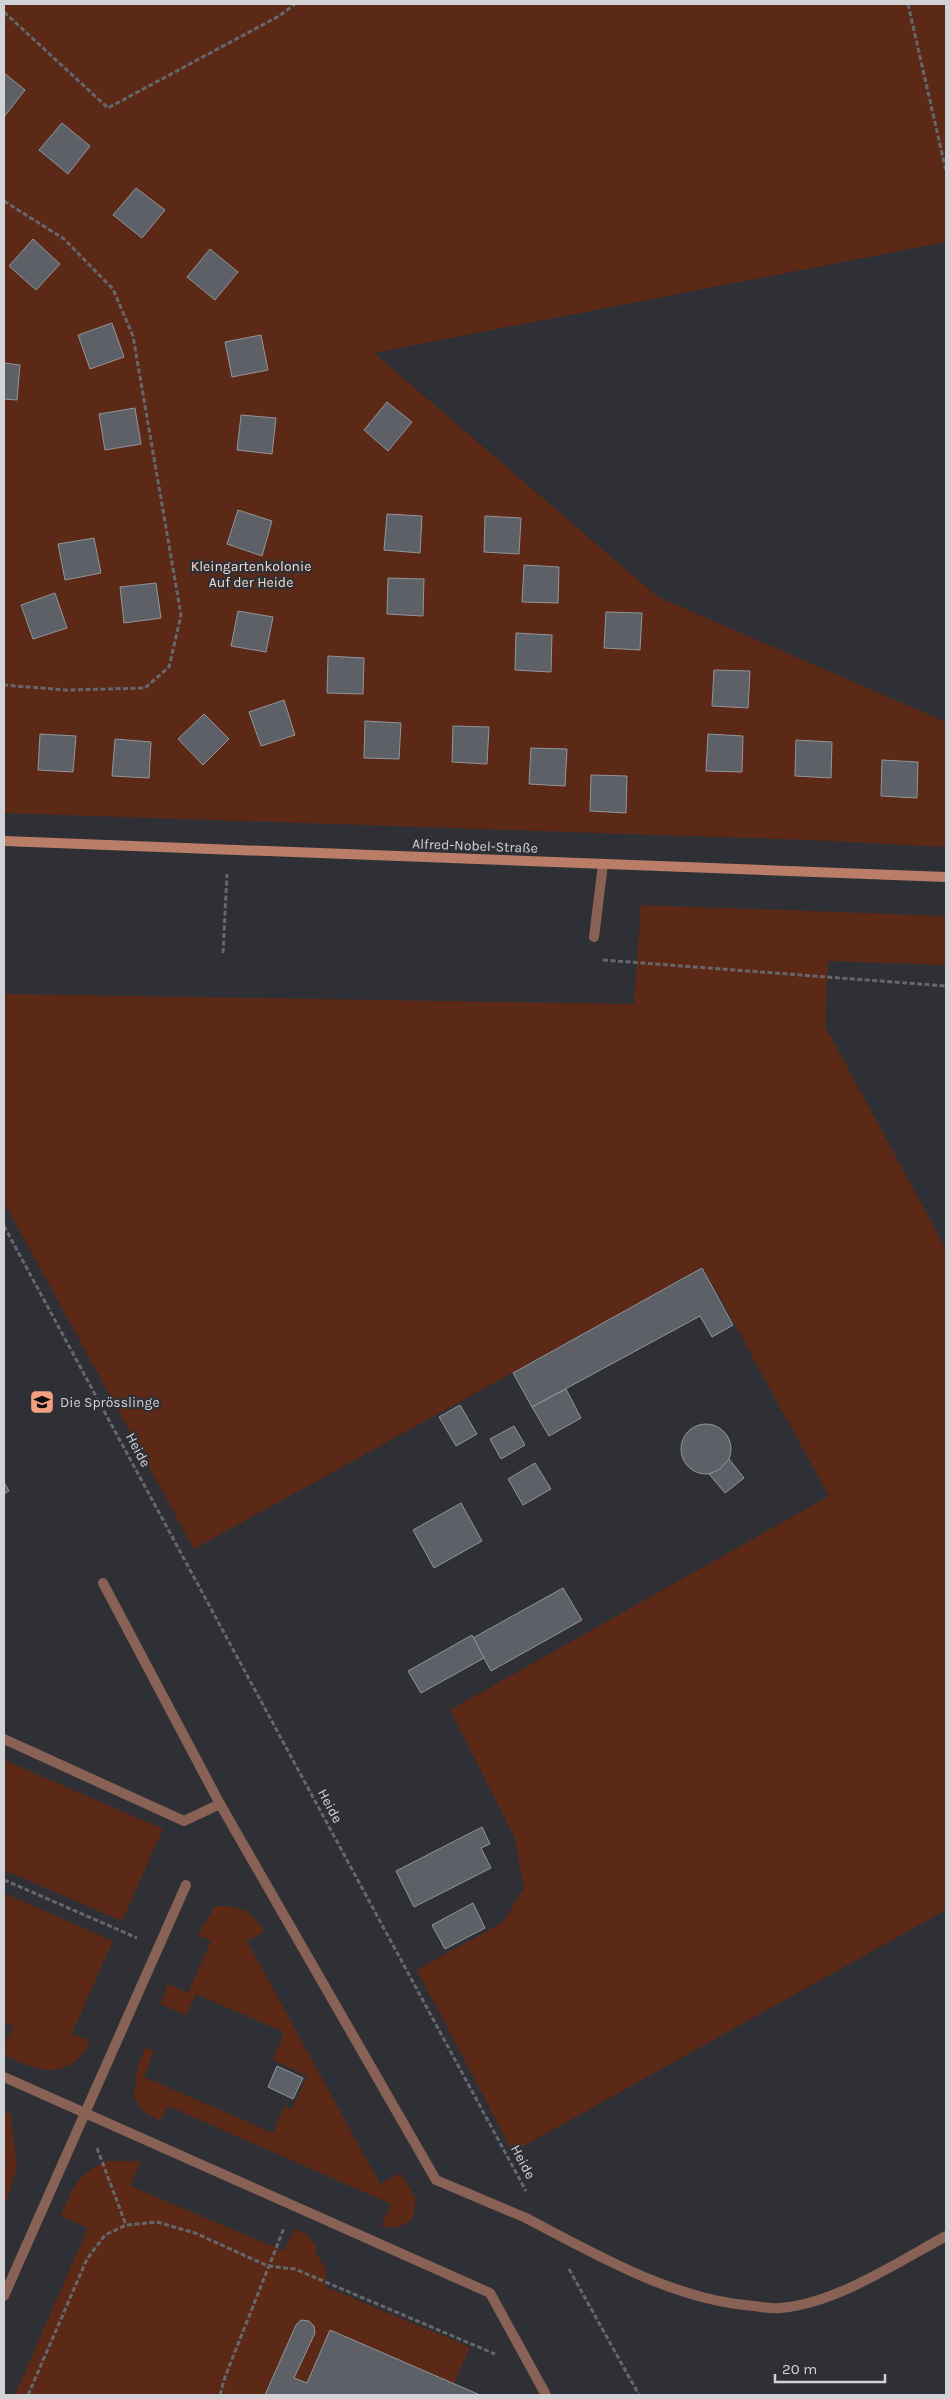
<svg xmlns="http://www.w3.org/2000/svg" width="950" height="2399" font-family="Karla,sans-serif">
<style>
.green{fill:#5c2917}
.building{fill:#5e6067;stroke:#92959b}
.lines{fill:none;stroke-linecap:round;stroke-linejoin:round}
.path{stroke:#65676c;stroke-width:3;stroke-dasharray:5 2.5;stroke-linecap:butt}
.lane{stroke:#896255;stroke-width:10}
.street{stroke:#896255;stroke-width:10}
.secondary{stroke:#ba7d68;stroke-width:10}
.labels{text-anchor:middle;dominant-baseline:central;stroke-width:4.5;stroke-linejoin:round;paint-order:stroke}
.park-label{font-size:14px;fill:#f4dbd2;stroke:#2e3035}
.street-label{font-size:14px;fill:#d2d3d7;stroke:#2e3035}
.poi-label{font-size:14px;fill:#d2d3d7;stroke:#2e3035;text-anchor:start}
</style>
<rect width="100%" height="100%" fill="#2e3035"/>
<g class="green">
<path d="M4,4H946V242L374,353L658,597L946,722V847L810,840L4,813Z"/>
<path d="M641,905L946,916V965L828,961L825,1026L946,1249V1910L513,2152L417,1970L503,1922L524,1888L515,1838L450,1710L829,1496L703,1267L194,1549L4,1202V994L634,1004Z"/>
<path d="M4,1760L163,1829L122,1921L4,1870Z"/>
<path d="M4,1893L113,1941L72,2033L90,2041C87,2050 82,2056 74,2062C50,2079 28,2065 4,2055V2047L13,2026L4,2022Z"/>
<path d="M215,1906C241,1907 250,1908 264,1932L247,1941L380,2184L401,2173L416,2200L412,2220L397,2228L381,2226L391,2204L168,2106L160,2121L144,2112L134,2098L137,2070L145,2048L154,2051L144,2077L273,2133L284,2106L292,2109L307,2076L273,2060L284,2032L196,1994L186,2015L160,2004L168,1984L188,1993L211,1941L198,1935Z"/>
<path d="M4,2108L11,2116L17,2167L4,2209Z"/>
<path d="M107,2161H141L130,2186L284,2251L294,2229L305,2233L316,2245V2253L326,2269V2287L470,2347L454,2384L330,2330L307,2383L294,2378L315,2333C314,2323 310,2321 301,2320L296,2325L265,2395H15L88,2228L61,2216C74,2186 76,2175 107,2161Z"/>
</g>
<g class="building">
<path d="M4,73L25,90L4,117Z"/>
<path d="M62,123L90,146L68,174L39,150Z"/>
<path d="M136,188L165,210L142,238L113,215Z"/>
<path d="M33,239L60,264L36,290L9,266Z"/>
<path d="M210,249L238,272L215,300L187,277Z"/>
<path d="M112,323L124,357L90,369L78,335Z"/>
<path d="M261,335L268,370L232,377L225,342Z"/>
<path d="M4,363L20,365L17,400L4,399Z"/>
<path d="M387,402L412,422L388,451L364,430Z"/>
<path d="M135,408L141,444L105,450L99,414Z"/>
<path d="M241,415L276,418L272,454L237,450Z"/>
<path d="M238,510L272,521L262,556L227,544Z"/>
<path d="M387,514L422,516L420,553L384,550Z"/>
<path d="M485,516L521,518L519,554L484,552Z"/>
<path d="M94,538L101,573L65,580L58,544Z"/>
<path d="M524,565L559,567L558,603L522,602Z"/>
<path d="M388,578L424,579L423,616L387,614Z"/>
<path d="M156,583L161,618L124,623L120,587Z"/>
<path d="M55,593L67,628L33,639L21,605Z"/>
<path d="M238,611L273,617L266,652L231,646Z"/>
<path d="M606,612L642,613L640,650L604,648Z"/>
<path d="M516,633L552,635L551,672L515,670Z"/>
<path d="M328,656L364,658L363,694L327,693Z"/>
<path d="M714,670L750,671L748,708L712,706Z"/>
<path d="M284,700L295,735L261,746L249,712Z"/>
<path d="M204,714L229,739L203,765L178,739Z"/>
<path d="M365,721L401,723L399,759L364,758Z"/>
<path d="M453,726L489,727L487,764L452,762Z"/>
<path d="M40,734L76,736L73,772L38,770Z"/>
<path d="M708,734L743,736L742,772L706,771Z"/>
<path d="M115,739L151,742L149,778L112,776Z"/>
<path d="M796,740L832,742L831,778L795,776Z"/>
<path d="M531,748L567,749L565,786L529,784Z"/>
<path d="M882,760L918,762L917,798L881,796Z"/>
<path d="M591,775L627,776L626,813L590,811Z"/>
<path d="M702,1268L733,1325L712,1337L700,1316L532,1407L513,1373Z"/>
<path d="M566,1389L581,1418L549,1436L532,1407Z"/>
<path d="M460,1405L477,1434L456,1446L439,1417Z"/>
<circle cx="706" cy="1449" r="25"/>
<path d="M514,1426L525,1445L501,1459L490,1439Z"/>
<path d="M729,1459L744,1478L725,1493L709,1474L720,1469Z"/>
<path d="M535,1463L551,1489L523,1505L508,1479Z"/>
<path d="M4,1482L9,1491L4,1494Z"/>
<path d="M461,1503L482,1541L434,1568L413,1530Z"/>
<path d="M563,1588L582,1620L491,1671L473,1638Z"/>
<path d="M472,1635L484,1658L421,1693L408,1671Z"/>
<path d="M482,1827L490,1844L481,1848L491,1868L414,1907L396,1871Z"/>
<path d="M473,1903L485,1928L445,1949L432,1925Z"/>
<path d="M277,2066L303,2078L293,2099L268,2087Z"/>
<path d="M301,2320L309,2321L314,2326L315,2333L294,2378L307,2383L330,2330L480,2395H265L296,2325Z"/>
</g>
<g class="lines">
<g class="path">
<path d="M908,4L946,171"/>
<path d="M4,12L108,108L279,16L295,4"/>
<path d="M4,201L64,239L113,289L133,336L181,615L169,667L145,688L66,690L4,685"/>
<path d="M223,953L227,874"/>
<path d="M603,960L946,986"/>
<path d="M4,1226L526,2191"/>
<path d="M4,1880L137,1938"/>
<path d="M97,2148L126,2225"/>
<path d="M569,2269L639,2395"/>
<path d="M28,2395L87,2259L105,2235L126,2225L157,2222L195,2233L268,2266L295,2269L495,2354"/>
<path d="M220,2395L225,2377L284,2228"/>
</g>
<g class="lane">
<path d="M594,937L603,864"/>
<path d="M103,1583L220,1804L436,2180L526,2218"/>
<path d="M4,1739L184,1821L220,1804"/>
<path d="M4,2077L490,2293L546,2395"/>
<path d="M4,2296L186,1885"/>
</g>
<path class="street" d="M526,2218C597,2255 673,2300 754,2306C762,2307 772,2309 780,2308C835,2304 898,2262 946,2236"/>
<path class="secondary" d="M4,841L946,877"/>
</g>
<defs>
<symbol id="school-square" viewBox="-11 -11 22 22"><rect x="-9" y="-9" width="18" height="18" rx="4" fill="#f39f82" stroke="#2e3035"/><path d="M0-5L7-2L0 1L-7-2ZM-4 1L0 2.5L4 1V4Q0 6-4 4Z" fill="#111"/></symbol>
</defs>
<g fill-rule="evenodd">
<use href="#school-square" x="28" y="1388" width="28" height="28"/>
</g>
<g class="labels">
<g class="park-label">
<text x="251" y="566">Kleingartenkolonie<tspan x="251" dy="16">Auf der Heide</tspan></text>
</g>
<g class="street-label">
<text transform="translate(475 846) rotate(2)">Alfred-Nobel-Straße</text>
<text transform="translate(138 1450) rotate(62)">Heide</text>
<text transform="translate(330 1806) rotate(62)">Heide</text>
<text transform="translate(523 2162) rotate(62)">Heide</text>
</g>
<g class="poi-label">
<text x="60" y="1402">Die Sprösslinge</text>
</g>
</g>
<rect width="950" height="2399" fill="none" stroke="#d2d3d7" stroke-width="10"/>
<path d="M775 2374v8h110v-8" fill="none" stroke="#d2d3d7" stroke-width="2.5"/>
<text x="782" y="2374" font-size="15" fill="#d2d3d7" stroke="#2e3035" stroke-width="4" paint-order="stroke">20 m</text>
</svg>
